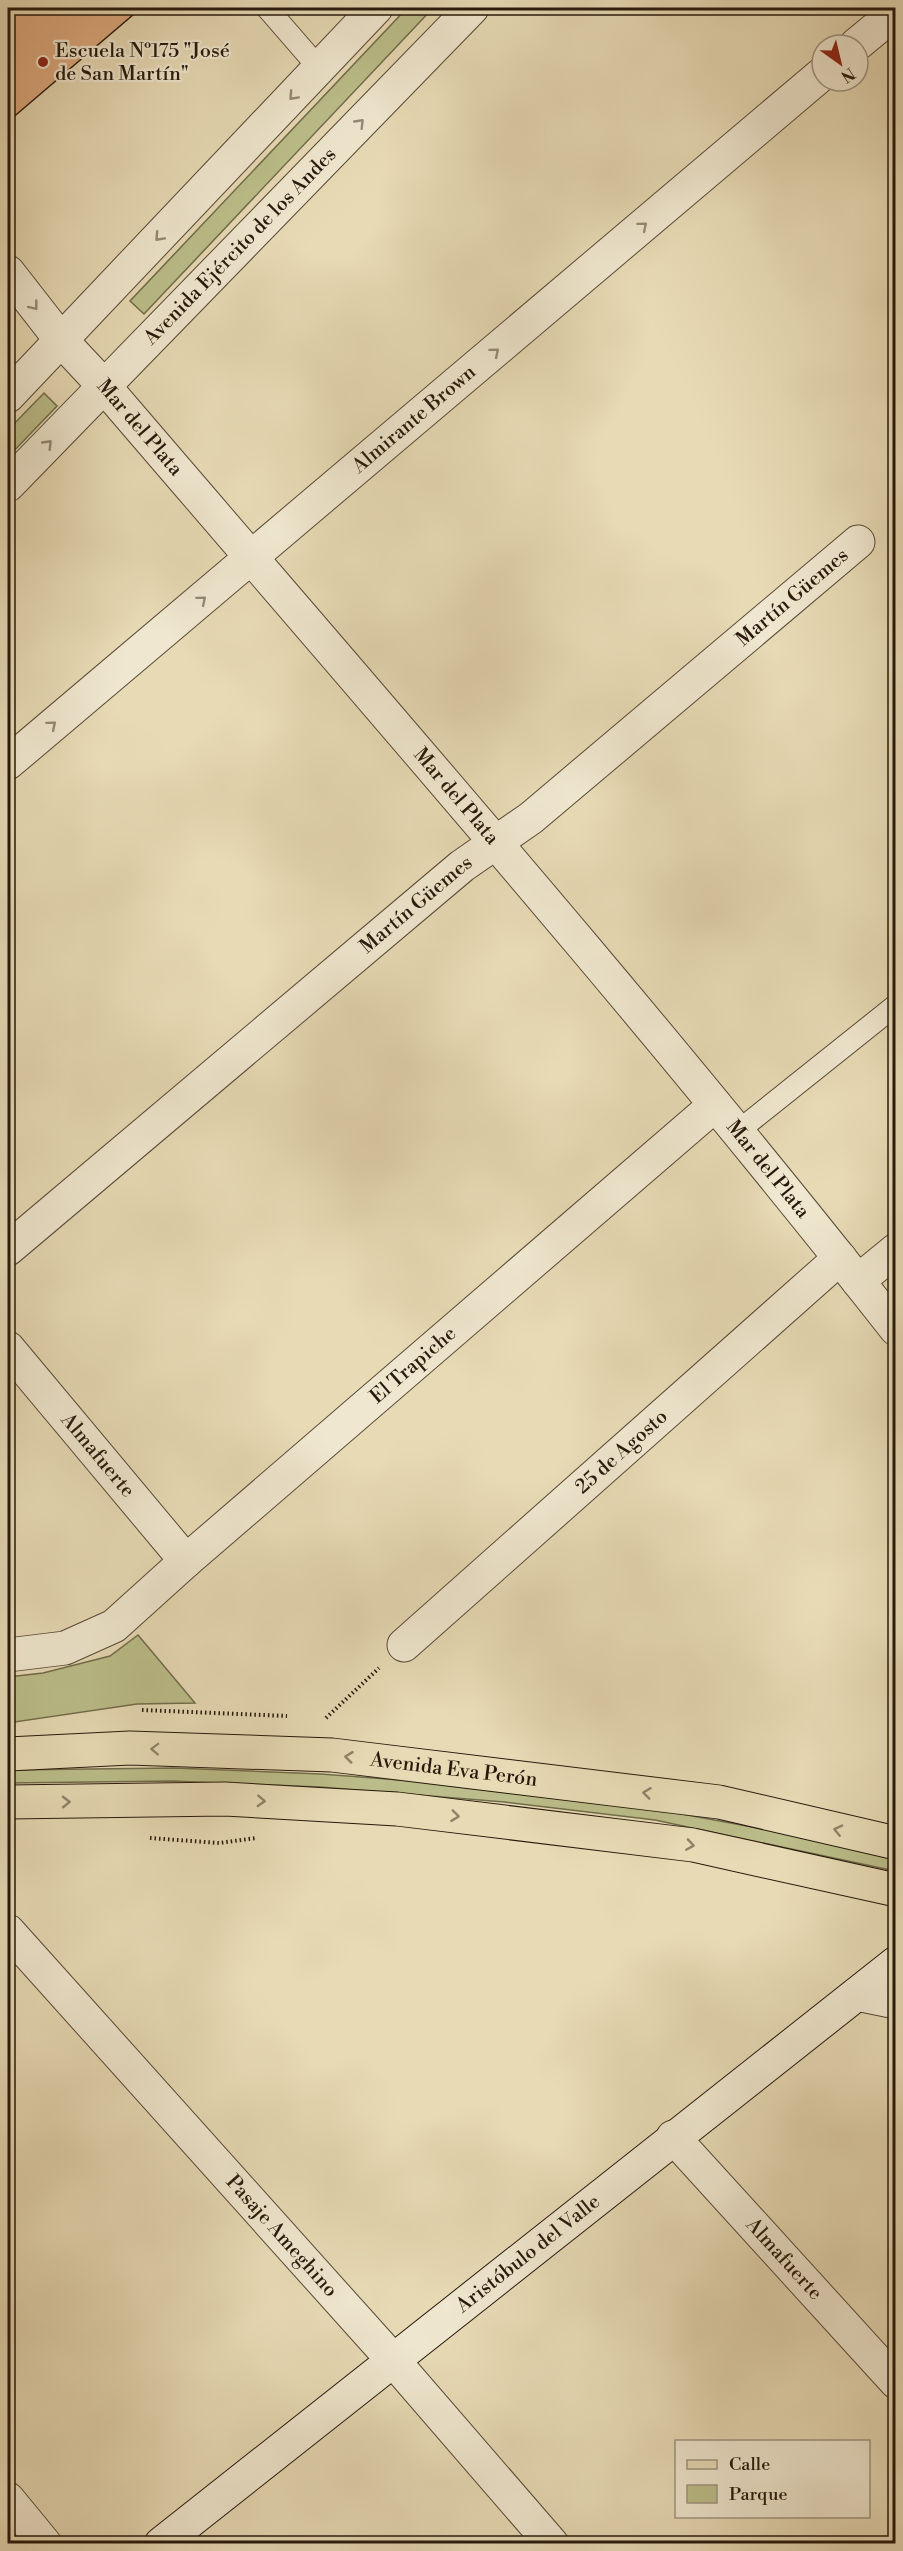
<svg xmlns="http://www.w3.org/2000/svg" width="903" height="2551" font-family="'Libre Bodoni',serif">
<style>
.green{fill:#bbbe8a;stroke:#716c4b;stroke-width:1.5}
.building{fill:#deaa7f;stroke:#27190c;stroke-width:1.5}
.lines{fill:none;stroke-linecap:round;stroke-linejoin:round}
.service-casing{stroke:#574936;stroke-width:23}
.minor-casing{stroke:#574936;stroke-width:35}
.tertiary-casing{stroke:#574936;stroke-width:35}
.secondary-casing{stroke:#27190c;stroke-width:35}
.primary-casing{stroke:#27190c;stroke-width:35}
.path{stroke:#27190c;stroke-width:4;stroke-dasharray:1.5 3;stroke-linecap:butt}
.service{stroke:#efe7cf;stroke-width:21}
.minor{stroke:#efe7cf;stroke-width:33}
.tertiary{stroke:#efe7cf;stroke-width:33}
.secondary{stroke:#efe7cf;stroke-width:33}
.primary{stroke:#e7dab5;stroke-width:33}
.oneway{stroke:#958a77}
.oneway2{stroke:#918369}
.poi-dot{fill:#8f2418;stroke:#efe7cf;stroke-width:2}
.labels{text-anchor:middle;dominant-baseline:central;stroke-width:4.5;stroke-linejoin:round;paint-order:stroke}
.poi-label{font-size:20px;fill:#27190c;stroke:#efe7cf;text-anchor:start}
.street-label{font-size:20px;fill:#27190c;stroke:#efe7cf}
</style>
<rect width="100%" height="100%" fill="#e7dab5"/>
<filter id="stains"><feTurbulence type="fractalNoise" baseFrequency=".00333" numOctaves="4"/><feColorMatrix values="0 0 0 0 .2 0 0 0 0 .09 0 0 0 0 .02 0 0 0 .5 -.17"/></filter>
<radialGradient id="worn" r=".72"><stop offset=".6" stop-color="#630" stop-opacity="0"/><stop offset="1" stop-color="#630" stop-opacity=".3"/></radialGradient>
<g class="green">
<path d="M407,8H433L144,314L130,301Z"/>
<path d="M44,393L57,406L8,457V430Z"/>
<path d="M138,1635L195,1703L137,1704L8,1723V1677L43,1673L110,1656Z"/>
<path d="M174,1768L321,1774L505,1788L644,1807L763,1829L895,1859V1871L655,1820L504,1802L320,1787L173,1781L8,1783V1770Z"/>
</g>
<path class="building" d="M8,8H141L10,120L8,117Z"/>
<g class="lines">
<defs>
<g id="service">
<path d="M267,8L319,68"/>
<path d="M737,1132L896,1005"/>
</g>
<g id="minor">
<path d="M856,45L896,12"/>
<path id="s1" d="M8,272L61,340L104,386C371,698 642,1006 896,1329"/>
<path id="s2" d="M8,763L822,74"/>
<path id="s3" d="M8,1249L462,866L531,818L858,542"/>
<path d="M858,1281L896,1250"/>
<path id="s4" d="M8,1348L186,1561"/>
<path id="s5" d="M404,1645L840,1258"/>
<path id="s6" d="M8,1655L65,1648L114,1626L186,1561L715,1105"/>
<path id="s7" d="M8,1931L392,2359L552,2544"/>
<path d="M857,1994L896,2002"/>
<path id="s8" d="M673,2137L896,2382"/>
</g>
<g id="tertiary">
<path d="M8,396L376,8"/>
<path id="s9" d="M8,485L472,8"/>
<path d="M8,2499L45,2544"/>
</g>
<g id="secondary">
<path id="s10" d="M161,2544L896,1963"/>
</g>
<g id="primary">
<path id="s11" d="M8,1754L130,1748L332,1755L719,1802L896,1843"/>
<path d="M8,1802L225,1799L397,1809L693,1845L896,1890"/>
</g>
</defs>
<use href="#service" class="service-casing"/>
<use href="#minor" class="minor-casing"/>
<use href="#tertiary" class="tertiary-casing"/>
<use href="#secondary" class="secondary-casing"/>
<use href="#primary" class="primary-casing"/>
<g class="path">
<path d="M142,1710L287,1716"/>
<path d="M326,1718L379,1668"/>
<path d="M150,1838L219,1843L256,1838"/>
</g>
<use href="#service" class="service"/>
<use href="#minor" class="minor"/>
<use href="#tertiary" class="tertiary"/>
<use href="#secondary" class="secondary"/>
<use href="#primary" class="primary"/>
</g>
<defs><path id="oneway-chevron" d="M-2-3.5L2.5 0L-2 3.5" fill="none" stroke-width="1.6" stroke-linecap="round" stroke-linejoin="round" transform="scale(1.5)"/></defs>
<g class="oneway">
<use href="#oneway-chevron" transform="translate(293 96) rotate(133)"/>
<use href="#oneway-chevron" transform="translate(360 123) rotate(-46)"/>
<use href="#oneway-chevron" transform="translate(643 226) rotate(-40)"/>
<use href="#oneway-chevron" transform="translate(159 237) rotate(133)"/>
<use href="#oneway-chevron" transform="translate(34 306) rotate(52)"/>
<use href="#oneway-chevron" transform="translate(495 352) rotate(-40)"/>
<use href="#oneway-chevron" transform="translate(48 444) rotate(-46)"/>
<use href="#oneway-chevron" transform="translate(202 600) rotate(-40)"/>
<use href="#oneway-chevron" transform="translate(52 725) rotate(-40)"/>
</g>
<g class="oneway2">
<use href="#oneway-chevron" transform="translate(155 1749) rotate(-178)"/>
<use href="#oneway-chevron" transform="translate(349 1757) rotate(-173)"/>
<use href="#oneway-chevron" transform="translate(647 1793) rotate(-173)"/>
<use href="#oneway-chevron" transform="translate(261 1801) rotate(3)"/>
<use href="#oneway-chevron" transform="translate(66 1802) rotate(-1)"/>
<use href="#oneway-chevron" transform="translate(455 1816) rotate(7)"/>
<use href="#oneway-chevron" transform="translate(838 1830) rotate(-167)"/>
<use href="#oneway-chevron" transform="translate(690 1845) rotate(9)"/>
</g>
<circle class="poi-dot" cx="43" cy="62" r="6"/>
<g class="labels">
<g class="poi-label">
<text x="55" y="51">Escuela Nº175 "José<tspan x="55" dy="23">de San Martín"</tspan></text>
</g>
<g class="street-label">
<text stroke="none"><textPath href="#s9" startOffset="333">Avenida Ejército de los Andes</textPath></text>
<text stroke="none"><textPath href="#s2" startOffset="532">Almirante Brown</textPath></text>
<text stroke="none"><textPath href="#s1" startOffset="204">Mar del Plata</textPath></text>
<text stroke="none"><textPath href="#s3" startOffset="1020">Martín Güemes</textPath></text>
<text stroke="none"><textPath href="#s1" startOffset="690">Mar del Plata</textPath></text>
<text stroke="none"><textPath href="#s3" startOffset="534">Martín Güemes</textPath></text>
<text stroke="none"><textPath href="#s1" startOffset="1176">Mar del Plata</textPath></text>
<text stroke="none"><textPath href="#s6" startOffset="508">El Trapiche</textPath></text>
<text stroke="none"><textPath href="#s5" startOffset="291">25 de Agosto</textPath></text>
<text stroke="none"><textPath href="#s4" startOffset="140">Almafuerte</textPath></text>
<text stroke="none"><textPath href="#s11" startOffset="447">Avenida Eva Perón</textPath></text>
<text stroke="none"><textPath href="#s7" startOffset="410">Pasaje Ameghino</textPath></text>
<text stroke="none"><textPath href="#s10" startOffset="468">Aristóbulo del Valle</textPath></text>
<text stroke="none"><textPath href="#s8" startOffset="165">Almafuerte</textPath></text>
</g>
</g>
<rect width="903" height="2551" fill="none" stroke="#e7dab5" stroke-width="30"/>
<rect x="9" y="9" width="885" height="2533" fill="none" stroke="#27190c" stroke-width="3"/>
<rect x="15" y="15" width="873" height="2521" fill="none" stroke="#27190c" stroke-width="1.5"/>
<rect x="675" y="2440" width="195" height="78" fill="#efe7cf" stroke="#9f9581" stroke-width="1.5"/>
<rect x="687" y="2460" width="30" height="9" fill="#e7dab5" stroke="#9f9581" stroke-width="1.5"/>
<text x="729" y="2470" font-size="18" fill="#27190c">Calle</text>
<rect x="687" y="2485" width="30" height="18" fill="#bbbe8a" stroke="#9f9581" stroke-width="1.5"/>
<text x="729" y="2500" font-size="18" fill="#27190c">Parque</text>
<g transform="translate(840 63) rotate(146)"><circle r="28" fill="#efe7cf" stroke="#9f9581" stroke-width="1.5"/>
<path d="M0-4.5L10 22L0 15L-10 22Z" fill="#8f2418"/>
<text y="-9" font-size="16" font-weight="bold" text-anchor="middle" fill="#27190c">N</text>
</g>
<rect width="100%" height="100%" filter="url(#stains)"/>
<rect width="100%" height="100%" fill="url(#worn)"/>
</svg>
